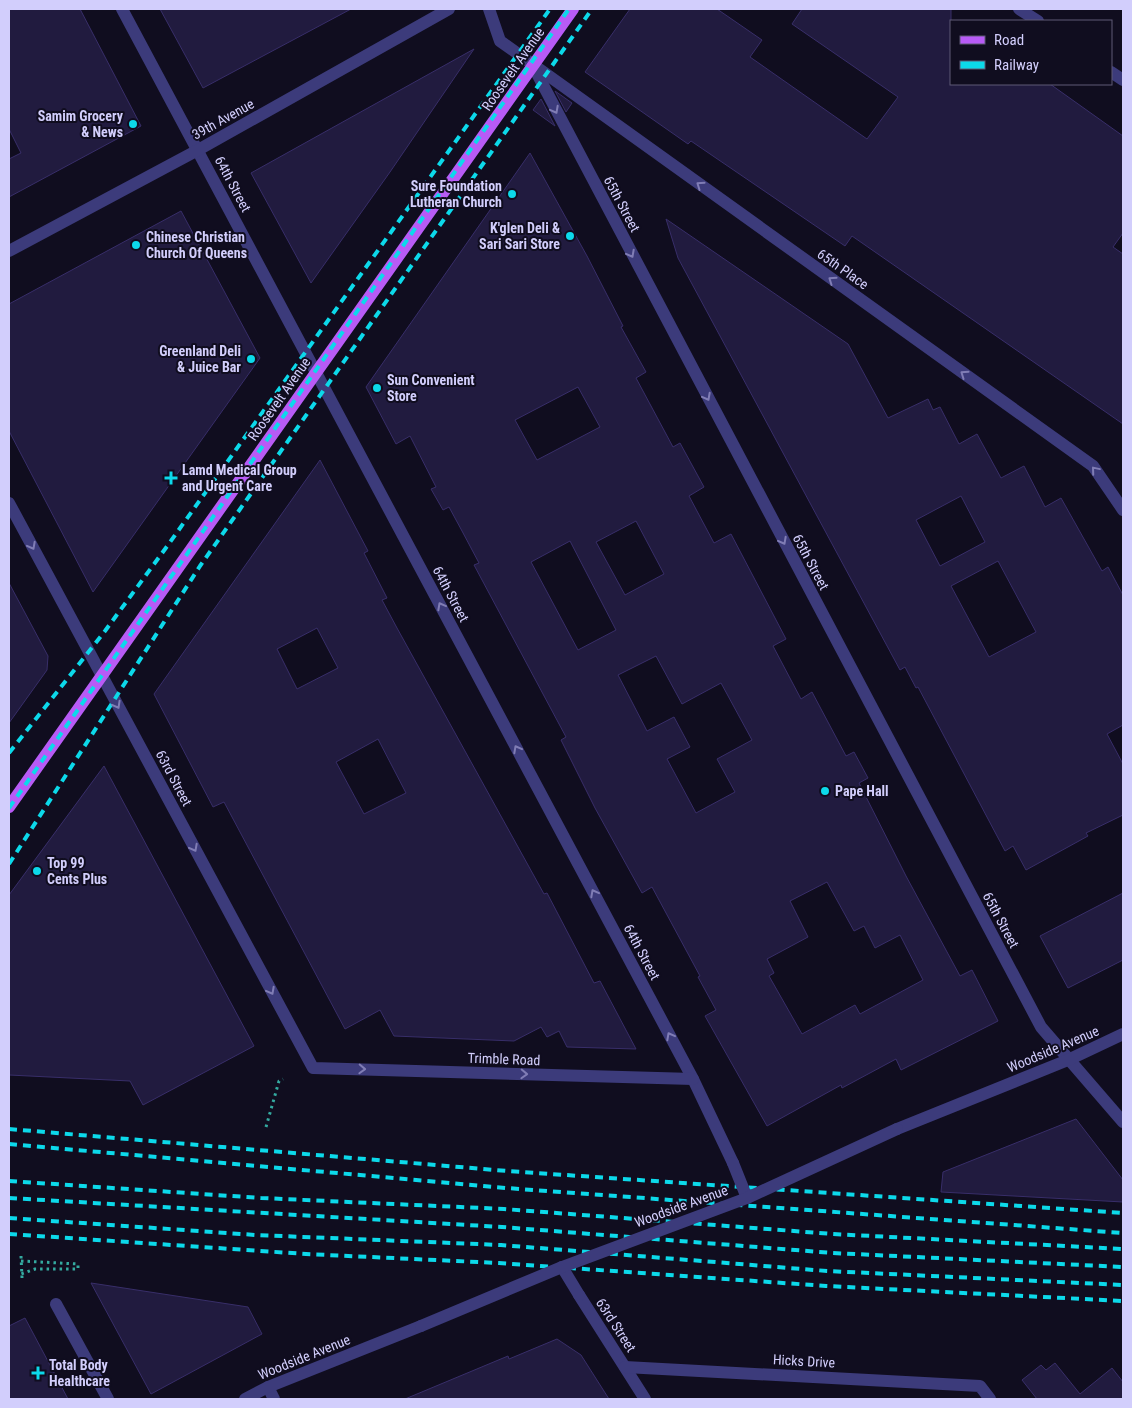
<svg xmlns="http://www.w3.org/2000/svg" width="1132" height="1408" font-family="'Roboto Condensed',sans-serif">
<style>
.building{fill:#211b3f;stroke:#382e69;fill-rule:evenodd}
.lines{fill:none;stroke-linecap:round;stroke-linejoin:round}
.path{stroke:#34aaa0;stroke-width:3;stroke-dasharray:2.5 4;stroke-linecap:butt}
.minor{stroke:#3c3b7b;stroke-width:12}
.major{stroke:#b85bf6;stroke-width:12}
.rail{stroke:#0cd9ea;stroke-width:4;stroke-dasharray:8 6;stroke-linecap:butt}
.minor-bridge{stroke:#3c3b7b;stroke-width:12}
.oneway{stroke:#807db5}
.poi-dot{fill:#0cd9ea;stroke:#100d1f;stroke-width:2}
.labels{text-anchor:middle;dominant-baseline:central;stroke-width:4;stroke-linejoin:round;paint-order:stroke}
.street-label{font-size:14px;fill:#d2cefc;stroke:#100d1f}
.poi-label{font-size:14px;font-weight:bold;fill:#d2cefc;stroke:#100d1f;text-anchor:start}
</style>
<rect width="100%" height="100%" fill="#100d1f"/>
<g class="building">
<path d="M9,9H80L141,126L9,197V159L21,153L9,129Z"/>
<path d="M160,9H351L203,88Z"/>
<path d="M630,9H717L762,40L750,57L867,139L898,97L792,24L802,9H951V84H1050L1123,136V233L1113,247L1123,254V424L852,236L845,246L691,141L688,144L585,72Z"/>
<path d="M474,49L390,172L311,283L251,173Z"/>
<path d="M555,91L572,103L566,112Z"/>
<path d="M541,99L555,126L533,110Z"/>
<path d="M530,153L587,256L623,326L621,327L646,372L636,378L673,447L680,443L704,487L689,496L714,543L731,534L786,639L773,646L801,699L812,692L846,756L854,752L868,778L859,783L906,876L960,976L972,970L998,1021L901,1070L896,1059L842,1088L841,1085L767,1126L705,1016L716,1010L698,977L700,976L652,887L642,893L595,808L561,740L566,737L474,565L479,563L462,531L449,507L443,510L431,489L436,487L410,436L396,444L366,387ZM578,387L600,427L537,460L515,420ZM636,521L664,574L625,595L596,542ZM570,541L616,630L578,650L531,562ZM656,656L682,704L721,683L752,740L717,759L735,792L696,813L667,759L690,747L674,717L647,731L618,675ZM827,882L854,931L864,926L875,948L900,935L923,980L860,1014L855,1005L802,1034L769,976L774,973L767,959L808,937L790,901Z"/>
<path d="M181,211L260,358L93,592L9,431V304Z"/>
<path d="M666,219L848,344L888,418L928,399L933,410L940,407L959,444L977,434L1001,478L1024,466L1045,507L1061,498L1102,571L1108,567L1123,595V725L1107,734L1123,764V815L1086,833L1088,836L1026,870L1013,846L1005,851L918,687L916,688L905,667L900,670L678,258ZM961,496L985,542L940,566L916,520ZM998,561L1036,632L989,657L951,586Z"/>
<path d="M320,460L368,551L364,553L387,598L382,600L397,628L544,894L547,893L594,983L600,981L636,1049L567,1047L559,1031L547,1037L541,1027L514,1041L394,1036L380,1010L345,1029L224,802L213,807L154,694ZM317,628L338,668L297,689L277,649ZM378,739L406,793L364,814L336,762Z"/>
<path d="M9,583L48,656L47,670L9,723Z"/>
<path d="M104,766L254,1046L143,1105L130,1081L9,1075V895Z"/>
<path d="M1123,893V960L1068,988L1040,936Z"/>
<path d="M1076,1119L1123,1180V1202L941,1192L943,1172Z"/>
<path d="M91,1283L248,1307L262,1334L151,1394Z"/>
<path d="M25,1318L68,1399H9V1326Z"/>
<path d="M557,1339L581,1355L609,1399H405L508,1356L509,1359Z"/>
<path d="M1055,1363L1080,1394L1112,1368L1123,1382V1399H1037L1022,1380L1041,1365L1046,1370Z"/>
</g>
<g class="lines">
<g class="path">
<path d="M266,1127L279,1081L283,1079"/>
<path d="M21,1256L22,1278"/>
<path d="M21,1261L78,1264V1269H35L21,1274"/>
</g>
<g class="minor">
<path d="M122,9L693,1079L733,1163"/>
<path d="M489,9L500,41L1093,466L1123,510"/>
<path d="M1019,9L1038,21"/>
<path d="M533,66L1041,1027L1123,1122"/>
<path d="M1111,72L1123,80"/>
<path d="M9,251L198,150L449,9"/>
<path d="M9,503L313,1068L693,1079"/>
<path d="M897,1129L1068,1060L1123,1034"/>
<path d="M579,1295L645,1399"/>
<path d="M56,1304L108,1399"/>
<path d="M625,1367L980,1386L990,1399"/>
<path d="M268,1387L274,1399"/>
<path d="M245,1399L268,1387L421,1326"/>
</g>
<path class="major" d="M9,807L573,9"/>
<g class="rail">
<path d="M9,753L105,631L168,545L550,9"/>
<path d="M9,808L569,9"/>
<path d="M9,864L200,566L592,9"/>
<path d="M9,1129L507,1171L1123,1213"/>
<path d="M9,1144L506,1188L1123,1233"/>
<path d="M9,1181L261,1198L504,1209L833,1234L1123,1249"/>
<path d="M9,1198L502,1227L833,1253L1123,1267"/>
<path d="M9,1218L256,1235L501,1245L827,1271L1123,1285"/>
<path d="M9,1234L306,1254L499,1263L826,1286L1123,1301"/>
</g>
<g class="minor-bridge">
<path d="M733,1163L747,1198"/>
<path d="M562,1267L579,1295"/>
<path d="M421,1326L562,1267L747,1198L897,1129"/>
</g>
</g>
<defs><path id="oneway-chevron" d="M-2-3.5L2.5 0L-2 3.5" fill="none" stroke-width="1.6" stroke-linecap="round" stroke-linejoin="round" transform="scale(1.25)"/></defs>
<g class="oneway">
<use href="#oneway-chevron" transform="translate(555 110) rotate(62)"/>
<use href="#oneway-chevron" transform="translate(700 185) rotate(-145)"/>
<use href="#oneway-chevron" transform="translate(631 254) rotate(62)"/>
<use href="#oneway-chevron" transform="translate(832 280) rotate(-145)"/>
<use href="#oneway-chevron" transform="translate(964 374) rotate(-145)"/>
<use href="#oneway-chevron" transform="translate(707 397) rotate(62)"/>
<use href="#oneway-chevron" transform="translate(1095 470) rotate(-130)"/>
<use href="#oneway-chevron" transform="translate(783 541) rotate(62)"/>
<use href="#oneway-chevron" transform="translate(32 546) rotate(62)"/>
<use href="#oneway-chevron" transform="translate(441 606) rotate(-118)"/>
<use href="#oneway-chevron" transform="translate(117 705) rotate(61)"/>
<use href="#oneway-chevron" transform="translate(517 749) rotate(-118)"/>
<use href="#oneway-chevron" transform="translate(194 848) rotate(62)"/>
<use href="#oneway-chevron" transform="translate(594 893) rotate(-118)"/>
<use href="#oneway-chevron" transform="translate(271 991) rotate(62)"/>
<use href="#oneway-chevron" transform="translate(670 1036) rotate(-118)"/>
<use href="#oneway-chevron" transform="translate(362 1069) rotate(2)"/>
<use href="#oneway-chevron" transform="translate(524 1074) rotate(2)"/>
</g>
<g class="poi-dot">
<circle cx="133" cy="124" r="5"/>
<circle cx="512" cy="194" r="5"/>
<circle cx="570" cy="236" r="5"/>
<circle cx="136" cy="245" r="5"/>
<circle cx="251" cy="359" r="5"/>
<circle cx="377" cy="388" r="5"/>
<path d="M168.5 470.5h5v5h5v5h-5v5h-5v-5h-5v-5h5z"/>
<circle cx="825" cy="791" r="5"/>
<circle cx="37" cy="871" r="5"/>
<path d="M35.5 1365.5h5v5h5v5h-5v5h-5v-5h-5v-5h5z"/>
</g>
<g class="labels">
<g class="street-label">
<text transform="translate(513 69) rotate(-55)">Roosevelt Avenue</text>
<text transform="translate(223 119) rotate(-29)">39th Avenue</text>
<text transform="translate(233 184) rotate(62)">64th Street</text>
<text transform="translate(622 204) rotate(62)">65th Street</text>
<text transform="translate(843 269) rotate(35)">65th Place</text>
<text transform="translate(279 399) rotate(-55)">Roosevelt Avenue</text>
<text transform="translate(811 562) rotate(62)">65th Street</text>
<text transform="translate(451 594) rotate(62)">64th Street</text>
<text transform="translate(174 778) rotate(62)">63rd Street</text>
<text transform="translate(1001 920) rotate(62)">65th Street</text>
<text transform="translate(642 952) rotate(62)">64th Street</text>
<text transform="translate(1053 1049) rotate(-23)">Woodside Avenue</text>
<text transform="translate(504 1059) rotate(2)">Trimble Road</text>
<text transform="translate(681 1206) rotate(-20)">Woodside Avenue</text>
<text transform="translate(616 1325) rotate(57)">63rd Street</text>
<text transform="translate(304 1357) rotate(-22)">Woodside Avenue</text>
<text transform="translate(804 1361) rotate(3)">Hicks Drive</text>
</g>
<g class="poi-label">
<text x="123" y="116" text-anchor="end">Samim Grocery<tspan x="123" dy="16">&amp; News</tspan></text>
<text x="502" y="186" text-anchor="end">Sure Foundation<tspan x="502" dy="16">Lutheran Church</tspan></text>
<text x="560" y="228" text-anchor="end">K'glen Deli &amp;<tspan x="560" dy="16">Sari Sari Store</tspan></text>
<text x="146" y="237">Chinese Christian<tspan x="146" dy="16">Church Of Queens</tspan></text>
<text x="241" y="351" text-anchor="end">Greenland Deli<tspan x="241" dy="16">&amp; Juice Bar</tspan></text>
<text x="387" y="380">Sun Convenient<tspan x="387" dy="16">Store</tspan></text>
<text x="182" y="470">Lamd Medical Group<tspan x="182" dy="16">and Urgent Care</tspan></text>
<text x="835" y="791">Pape Hall</text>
<text x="47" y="863">Top 99<tspan x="47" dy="16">Cents Plus</tspan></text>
<text x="49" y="1365">Total Body<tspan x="49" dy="16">Healthcare</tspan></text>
</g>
</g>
<rect width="1132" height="1408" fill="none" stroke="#d2cefc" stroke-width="20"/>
<rect x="950" y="20" width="162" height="65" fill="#100d1f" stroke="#5e5a77"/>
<rect x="960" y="36" width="25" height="8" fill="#b85bf6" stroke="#5e5a77"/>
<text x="994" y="45" font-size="15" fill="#d2cefc">Road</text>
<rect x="960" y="61" width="25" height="8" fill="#0cd9ea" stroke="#5e5a77"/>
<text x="994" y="70" font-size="15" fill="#d2cefc">Railway</text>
</svg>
